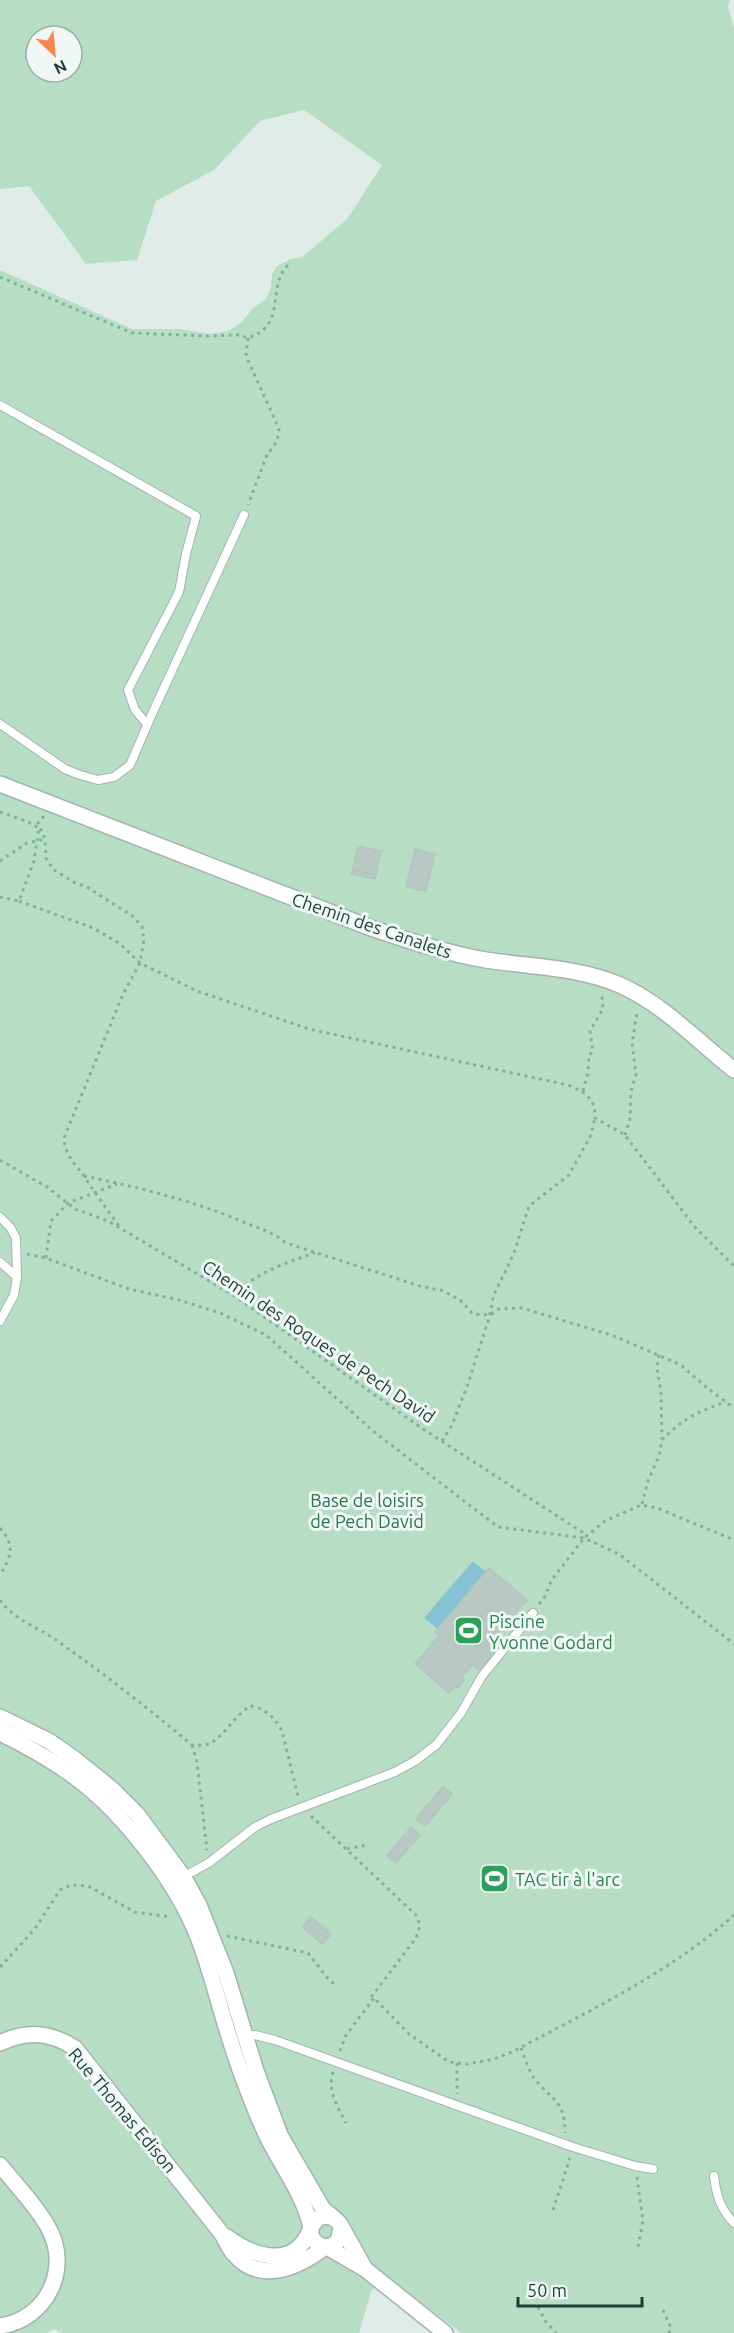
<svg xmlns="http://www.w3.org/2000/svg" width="734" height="2333" font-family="Ubuntu,sans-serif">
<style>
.green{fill:#b7dec4;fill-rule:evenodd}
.water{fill:#84c2d4}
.building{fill:#b8c9c3;stroke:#b2c6bf;stroke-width:1.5}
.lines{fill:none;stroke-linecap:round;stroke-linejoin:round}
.service-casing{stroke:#a2b4af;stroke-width:10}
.minor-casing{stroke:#a2b4af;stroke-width:18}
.path{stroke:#7eb1a5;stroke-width:3;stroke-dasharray:3 4.5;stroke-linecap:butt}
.service{stroke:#fff;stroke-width:8}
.minor{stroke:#fff;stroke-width:15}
.labels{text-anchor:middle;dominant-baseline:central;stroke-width:6;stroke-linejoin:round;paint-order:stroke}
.street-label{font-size:18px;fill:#1f3d37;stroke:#f0f8f5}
.park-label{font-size:18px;fill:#27764b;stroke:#f0f8f5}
.leisure-label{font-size:18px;fill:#27864d;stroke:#f0f8f5;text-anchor:start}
</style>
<rect width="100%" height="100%" fill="#e0ece7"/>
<path class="green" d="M0,0H730L728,7L734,28V2333H461L386,2275L371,2292L359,2333H61L54,2329L47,2333H0V270L132,329H180L209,334L228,331L242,322L252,309L265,300L271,288L272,274L277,266L291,259L302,257L348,218L382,165L304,110L260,121L214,170L156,201L137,260L86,264L29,186L0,189ZM36,36H72V72H36Z"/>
<path class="water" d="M473,1561L486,1572L438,1629L424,1618Z"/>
<g class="building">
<path d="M358,846L381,851L376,875L353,869Z"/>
<path d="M415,849L435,854L426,891L406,887Z"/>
<path d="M353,869L376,875L375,879L351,874Z"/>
<path d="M489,1568L527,1600L489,1644L496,1650L479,1670L472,1665L462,1677L464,1680L458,1688L455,1686L449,1693L415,1664L439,1636L435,1632Z"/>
<path d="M443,1786L452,1794L425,1826L416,1819Z"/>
<path d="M411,1827L420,1835L396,1863L387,1856Z"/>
<path d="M311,1917L331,1934L322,1944L302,1927Z"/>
</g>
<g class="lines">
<defs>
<g id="service">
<path d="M0,405L196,516L186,554L179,592L128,690L135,710L147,724"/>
<path d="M0,724L65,769L80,775L98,780L114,777L130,765L152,714L244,515"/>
<path d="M0,1217L10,1227L16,1238L17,1277L14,1295L0,1321"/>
<path d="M0,1262L17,1277"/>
<path d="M183,1877L210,1862L255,1827L271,1819L395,1772L415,1761L436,1745L461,1713L482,1676L533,1613"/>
<path d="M243,2036L255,2035L275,2040L573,2147L635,2166L653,2169"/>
<path d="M714,2176C716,2195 721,2210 734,2223"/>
</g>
<g id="minor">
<path d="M0,784L371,928C409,941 446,953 486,960C531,967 578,967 620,985C663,1004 697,1041 734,1070"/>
<path d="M0,1717L49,1741L76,1760L112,1789L137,1814L183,1876L199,1905L226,1973L256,2071L280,2135L323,2209L334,2218"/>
<path d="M0,1733C70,1767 109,1798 155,1861C174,1887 190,1914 201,1945C217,1990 227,2038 245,2083C253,2104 261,2126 272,2146C286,2172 304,2197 311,2227"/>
<path d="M0,2043C27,2030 50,2032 75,2048L222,2234C226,2240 229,2249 234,2254C260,2285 299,2267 325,2247"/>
<path d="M0,2165C16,2185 36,2205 48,2227C72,2269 46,2320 0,2326"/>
<path d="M341,2228L338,2241C328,2250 318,2248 311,2236V2227L318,2218C327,2215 334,2216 340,2224L365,2269"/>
<path d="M227,2237C254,2257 294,2270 310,2230"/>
<path d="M327,2247L365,2269L445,2333"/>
</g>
</defs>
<use href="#service" class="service-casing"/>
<use href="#minor" class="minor-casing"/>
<g class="path">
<path d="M0,277L132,333L209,336L239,335L248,338C288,325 266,287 288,265"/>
<path d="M248,338L246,356L279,429L277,441L267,455L248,505"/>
<path d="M0,812L26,821L39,828L34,861L19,901L0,897"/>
<path d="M44,816L38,823L45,839L46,858L53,869L73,882L87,887L134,917L142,927L144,939L140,963L123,994L64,1138C65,1157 76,1164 86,1179C97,1196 109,1212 121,1229"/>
<path d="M0,861L27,843L45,839"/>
<path d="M19,901L93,928L119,943L140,963L197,991L309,1029L568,1085C585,1092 596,1099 595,1118L625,1135L694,1226L734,1266"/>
<path d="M583,1091L588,1073L589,1055L593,1051L590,1031L603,1009L602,996"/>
<path d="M625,1135L630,1119L631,1091L636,1074L632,1043L637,1013"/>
<path d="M0,1160L47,1187L75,1209L108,1221L233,1295L423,1429L582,1532L584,1538"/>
<path d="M84,1176C137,1187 191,1200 241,1221C257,1228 272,1231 286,1243L420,1286L444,1291L461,1301L473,1314L490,1315L499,1309L522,1308L614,1336L681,1365L706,1387L734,1408"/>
<path d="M27,1254L46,1258L129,1289L179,1300L220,1313L266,1335L373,1431L498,1527L584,1538L619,1554L734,1644"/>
<path d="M46,1258L51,1221L68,1203L117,1184"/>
<path d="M234,1295C257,1272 285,1263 315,1253"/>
<path d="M662,1440C682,1419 699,1411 726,1402"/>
<path d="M442,1441L452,1425L468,1384L490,1315L493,1297L514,1253L529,1206L569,1175L591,1135L595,1118"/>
<path d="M642,1504L648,1481L659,1456L662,1440L661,1393L657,1368L659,1354"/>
<path d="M0,1528C16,1547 11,1556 0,1575"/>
<path d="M0,1600C13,1619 37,1627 56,1640C103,1673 148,1708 192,1745C198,1745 205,1746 211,1743C225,1734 235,1716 250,1706C265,1708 275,1718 282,1731L298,1796"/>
<path d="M539,1604L546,1595L551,1581L584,1538L605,1521L641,1505L657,1508L734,1540"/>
<path d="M192,1745L197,1762L207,1850"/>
<path d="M311,1816L417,1916L420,1926L416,1938L372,1996L409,2034L449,2062L468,2064L494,2059L512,2052C587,2012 671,1972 734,1915"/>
<path d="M347,1849L366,1845"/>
<path d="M227,1936L308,1953L329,1980L337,1986"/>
<path d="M0,1967L34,1930L60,1890L71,1885L88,1886L135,1912L171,1917"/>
<path d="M521,2048C525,2057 528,2070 534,2078C552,2101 565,2100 565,2133"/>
<path d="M340,2051L346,2035L374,1998"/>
<path d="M457,2063V2094"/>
<path d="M333,2072C327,2091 338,2107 346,2123"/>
<path d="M637,2177L643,2221L638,2247"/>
<path d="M553,2210L570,2158"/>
<path d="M538,2307L546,2322L556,2333"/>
<path d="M663,2310L671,2328L669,2333"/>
</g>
<use href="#service" class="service"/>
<use href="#minor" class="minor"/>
</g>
<defs>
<symbol id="stadium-square" viewBox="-11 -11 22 22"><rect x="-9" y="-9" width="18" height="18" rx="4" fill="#2e9e5b" stroke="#f0f8f5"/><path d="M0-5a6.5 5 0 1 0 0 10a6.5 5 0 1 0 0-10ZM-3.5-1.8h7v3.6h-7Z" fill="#fff"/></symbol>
</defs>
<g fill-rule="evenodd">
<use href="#stadium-square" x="452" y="1614" width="33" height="33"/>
<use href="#stadium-square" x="478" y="1862" width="33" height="33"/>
</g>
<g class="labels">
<g class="street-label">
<text transform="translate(372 925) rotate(19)">Chemin des Canalets</text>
<text transform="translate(319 1341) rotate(34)">Chemin des Roques de Pech David</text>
<text transform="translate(123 2110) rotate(50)">Rue Thomas Edison</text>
</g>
<g class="park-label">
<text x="367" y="1500">Base de loisirs<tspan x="367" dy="21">de Pech David</tspan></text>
</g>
<g class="leisure-label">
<text x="489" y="1621">Piscine<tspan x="489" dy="21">Yvonne Godard</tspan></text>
<text x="515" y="1879">TAC tir à l'arc</text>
</g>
</g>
<g transform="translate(54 54) rotate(154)"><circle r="28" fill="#f0f8f5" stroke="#9cada9" stroke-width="1.5"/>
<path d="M0-4.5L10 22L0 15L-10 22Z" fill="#fa854f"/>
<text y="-9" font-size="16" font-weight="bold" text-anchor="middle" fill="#1f3d37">N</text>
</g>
<path d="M518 2297v9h124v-9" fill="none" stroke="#1f3d37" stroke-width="3"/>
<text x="527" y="2297" font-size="18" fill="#1f3d37" stroke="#f0f8f5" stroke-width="4.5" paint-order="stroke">50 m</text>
</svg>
